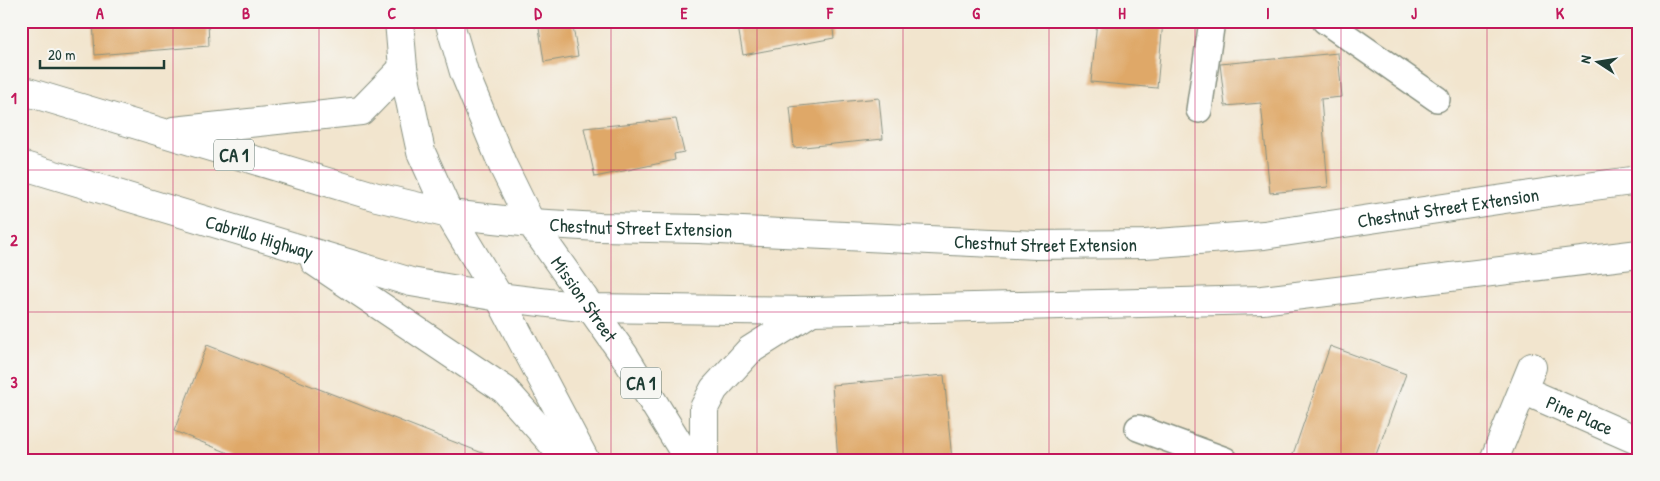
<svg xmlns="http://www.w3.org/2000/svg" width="1660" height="481" font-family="'Patrick Hand',sans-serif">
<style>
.building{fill:#dfa868}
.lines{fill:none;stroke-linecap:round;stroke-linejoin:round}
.service-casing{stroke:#889181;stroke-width:28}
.minor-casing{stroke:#889181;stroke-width:30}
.secondary-casing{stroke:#889181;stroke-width:30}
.primary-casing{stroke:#889181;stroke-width:30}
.trunk-casing{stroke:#889181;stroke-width:30}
.service{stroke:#fff;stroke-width:25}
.minor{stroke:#fff;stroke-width:28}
.secondary{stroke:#fff;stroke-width:28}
.primary{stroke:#fff;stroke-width:28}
.trunk{stroke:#fff;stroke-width:28}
.grid{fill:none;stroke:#c2185b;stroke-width:1;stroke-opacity:0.55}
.labels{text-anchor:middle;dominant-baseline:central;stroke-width:4;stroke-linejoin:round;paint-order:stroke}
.shield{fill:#f6f6f2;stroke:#60746d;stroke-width:1}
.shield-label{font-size:18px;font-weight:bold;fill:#1f3d34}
.street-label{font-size:19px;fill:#1f3d34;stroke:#f6f6f2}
.neatline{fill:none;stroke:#c2185b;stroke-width:2}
.grid-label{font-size:16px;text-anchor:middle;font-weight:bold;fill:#c2185b}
</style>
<rect width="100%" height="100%" fill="#f6f6f2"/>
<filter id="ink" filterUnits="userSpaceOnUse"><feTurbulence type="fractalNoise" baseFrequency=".02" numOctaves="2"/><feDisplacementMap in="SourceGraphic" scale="10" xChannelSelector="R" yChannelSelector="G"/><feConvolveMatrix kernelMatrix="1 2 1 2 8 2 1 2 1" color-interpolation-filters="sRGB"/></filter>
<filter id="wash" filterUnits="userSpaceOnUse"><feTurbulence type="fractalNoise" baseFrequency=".0096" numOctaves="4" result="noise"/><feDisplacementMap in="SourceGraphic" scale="20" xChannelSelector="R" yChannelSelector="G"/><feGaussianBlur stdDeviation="1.12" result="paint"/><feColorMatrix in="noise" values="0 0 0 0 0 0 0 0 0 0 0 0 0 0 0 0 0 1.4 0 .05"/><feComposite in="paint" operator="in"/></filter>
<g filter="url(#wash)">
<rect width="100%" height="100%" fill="#f2e5ce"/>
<g id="blocks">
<g class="building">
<path d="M93,21H208L209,46L95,55Z"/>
<path d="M538,21H572L578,56L544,62Z"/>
<path d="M737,21H832L834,38L743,55Z"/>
<path d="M1097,21H1163L1157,88L1091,82Z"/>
<path d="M1338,53L1342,97L1321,99L1328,187L1270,193L1261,103L1225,106L1220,64Z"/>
<path d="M879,98L883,139L794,148L790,107Z"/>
<path d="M676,119L684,152L674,154L675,160L595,177L584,128Z"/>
<path d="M207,345L495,458L494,460H246L174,431Z"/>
<path d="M1330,346L1406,374L1374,460H1291Z"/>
<path d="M944,375L952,460H838L832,385Z"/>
</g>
</g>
</g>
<g filter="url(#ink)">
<use href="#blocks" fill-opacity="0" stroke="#889181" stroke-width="1"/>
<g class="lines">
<defs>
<g id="service">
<path d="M1325,21L1437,99"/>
<path d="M1199,110L1212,21"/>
<path d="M1138,428L1225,460"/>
</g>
<g id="minor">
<path id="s1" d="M1523,390L1639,441"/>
<path d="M1494,460L1532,367"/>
</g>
<g id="secondary">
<path id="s2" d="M531,223L599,227L699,229L1036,245L1145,244L1264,235L1564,190L1639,180"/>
<path d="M499,297L590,308L812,311L1262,300L1639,254"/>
</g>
<g id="primary">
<path d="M399,21L403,68L421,152L449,214"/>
<path d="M449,21L464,72L503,166L531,223"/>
</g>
<g id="trunk">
<path id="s3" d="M21,90L377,197L449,214L531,223L624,355L689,460"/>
<path d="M174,131L361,111L403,68"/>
<path id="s4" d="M21,165L411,282L499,297"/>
<path d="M449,214L499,297L585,460"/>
<path d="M315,262L505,390L567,460"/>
<path d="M704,460V408L714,389L750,350L812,311"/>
</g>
</defs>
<use href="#service" class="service-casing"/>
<use href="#minor" class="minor-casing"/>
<use href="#secondary" class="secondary-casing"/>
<use href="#primary" class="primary-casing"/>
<use href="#trunk" class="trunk-casing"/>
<use href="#service" class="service"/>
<use href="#minor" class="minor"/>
<use href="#secondary" class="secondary"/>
<use href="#primary" class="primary"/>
<use href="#trunk" class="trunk"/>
</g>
</g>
<path class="grid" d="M173,21V460M319,21V460M465,21V460M611,21V460M757,21V460M903,21V460M1049,21V460M1195,21V460M1341,21V460M1487,21V460M21,170H1639M21,312H1639"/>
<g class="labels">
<g class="shield">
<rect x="214" y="139.5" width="40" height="31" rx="4"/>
<rect x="621" y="367.5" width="40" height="31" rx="4"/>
</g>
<g class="shield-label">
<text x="234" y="155">CA 1</text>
<text x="641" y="383">CA 1</text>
</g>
<g class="street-label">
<text stroke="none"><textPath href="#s2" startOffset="920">Chestnut Street Extension</textPath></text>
<text stroke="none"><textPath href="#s2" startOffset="110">Chestnut Street Extension</textPath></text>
<text stroke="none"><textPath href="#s4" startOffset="249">Cabrillo Highway</textPath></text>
<text stroke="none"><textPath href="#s2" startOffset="515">Chestnut Street Extension</textPath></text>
<text stroke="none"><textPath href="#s3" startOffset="621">Mission Street</textPath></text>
<text stroke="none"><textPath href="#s1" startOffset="62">Pine Place</textPath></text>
</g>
</g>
<rect width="1660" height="481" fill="none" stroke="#f6f6f2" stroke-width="55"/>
<g transform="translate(1598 62) rotate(282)" stroke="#f6f6f2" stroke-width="4" paint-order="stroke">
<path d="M0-4L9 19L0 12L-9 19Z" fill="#1f3d34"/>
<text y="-8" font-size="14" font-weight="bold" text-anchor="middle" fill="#1f3d34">N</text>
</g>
<path d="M40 60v8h124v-8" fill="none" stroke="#1f3d34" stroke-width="2.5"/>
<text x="48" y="60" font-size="15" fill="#1f3d34" stroke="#f6f6f2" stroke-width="4" paint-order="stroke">20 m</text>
<rect x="28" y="28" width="1604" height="426" class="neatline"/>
<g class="grid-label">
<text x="100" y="19">A</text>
<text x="246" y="19">B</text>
<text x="392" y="19">C</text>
<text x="538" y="19">D</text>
<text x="684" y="19">E</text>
<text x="830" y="19">F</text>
<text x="976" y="19">G</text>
<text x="1122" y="19">H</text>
<text x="1268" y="19">I</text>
<text x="1414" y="19">J</text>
<text x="1560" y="19">K</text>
<text x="14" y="104">1</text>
<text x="14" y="246">2</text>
<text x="14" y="388">3</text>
</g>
</svg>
